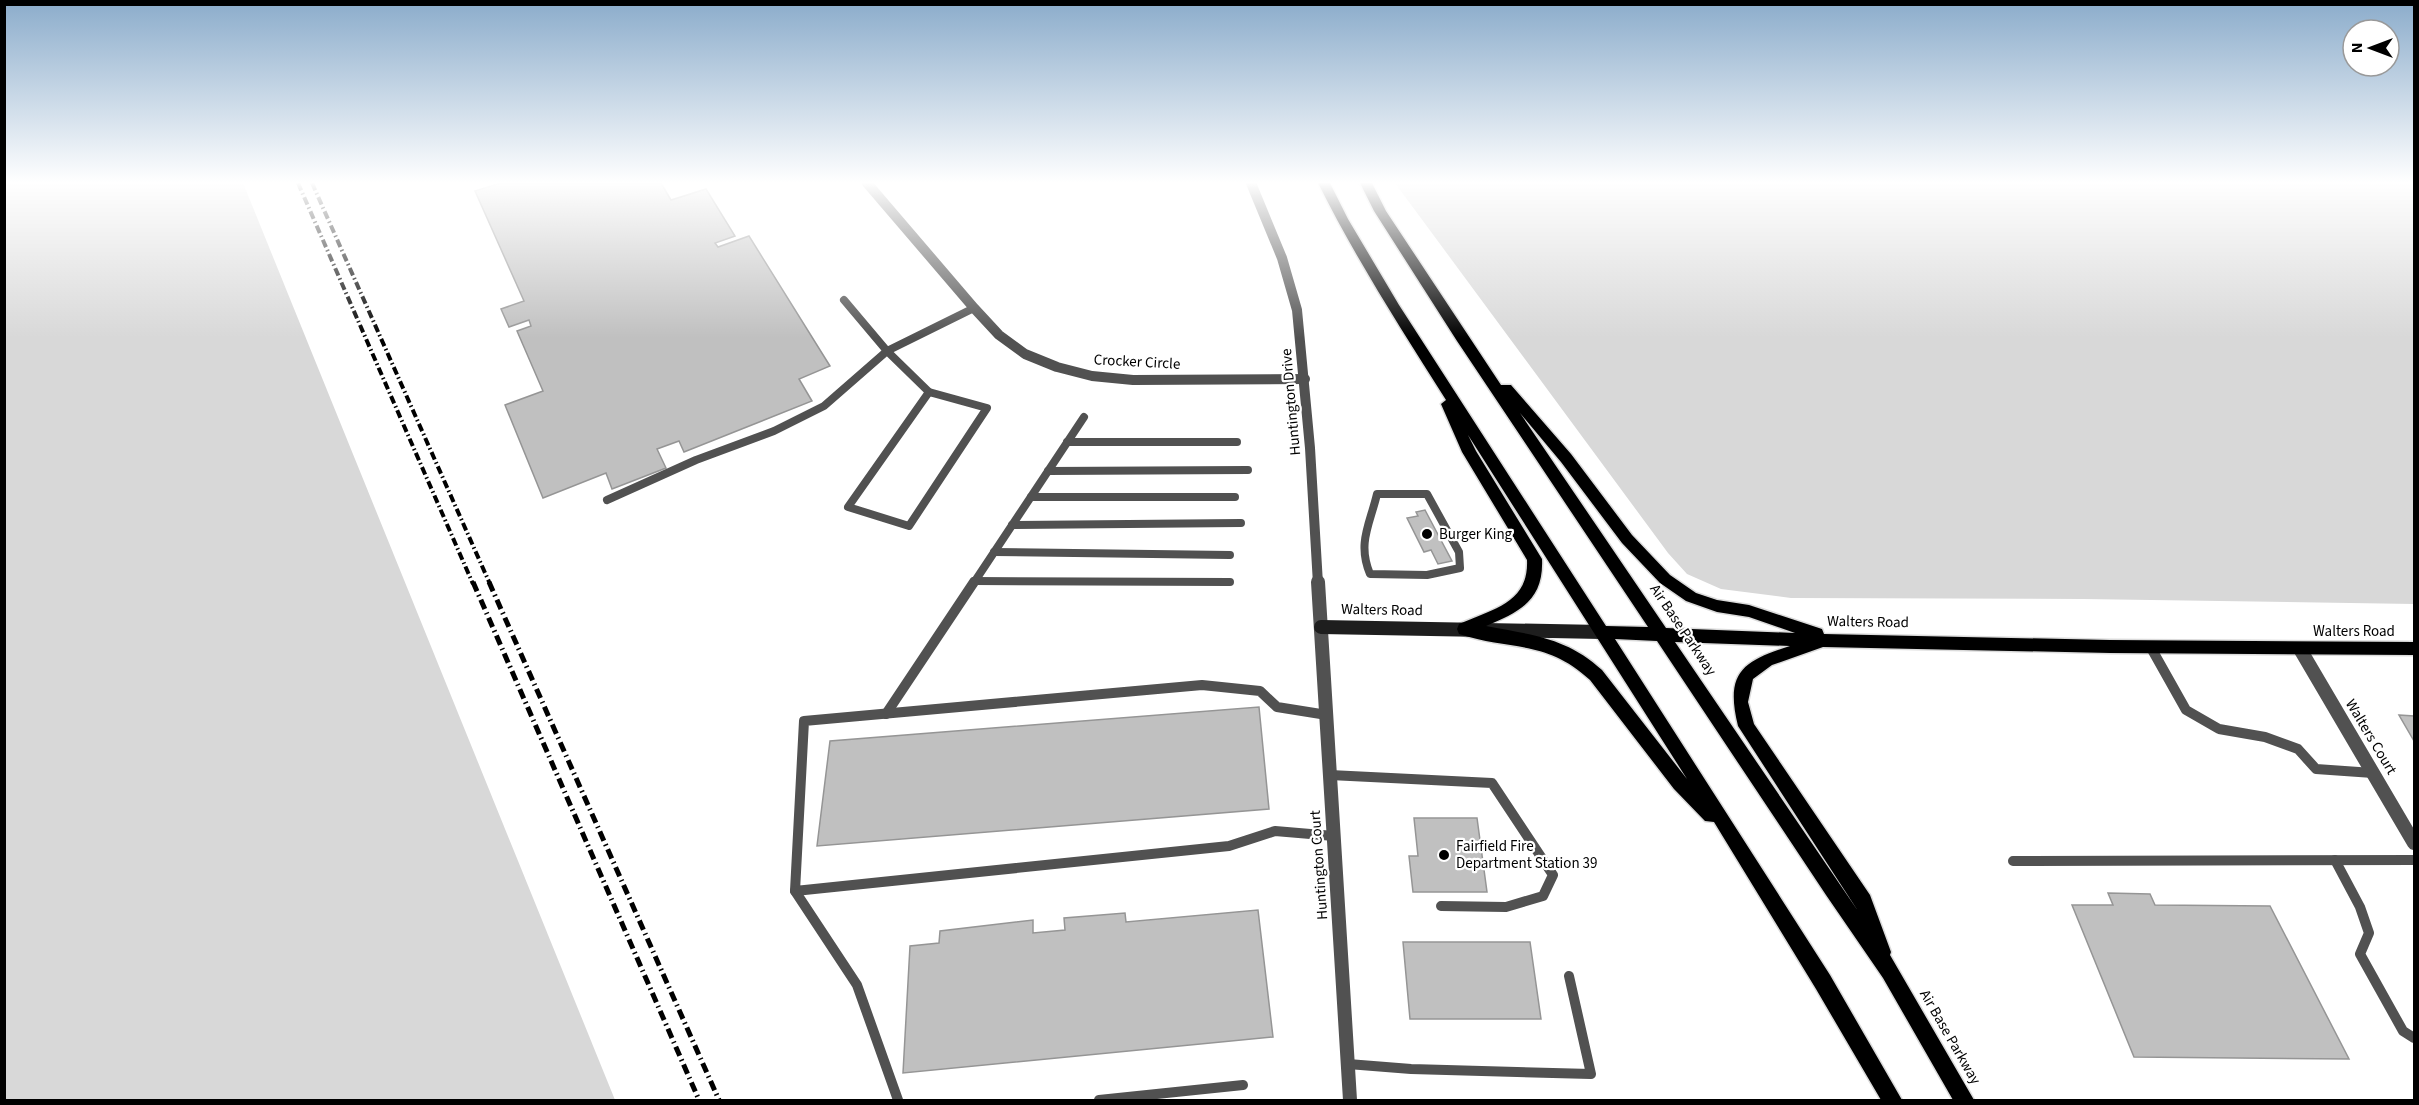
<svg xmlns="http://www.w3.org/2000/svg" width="2419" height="1105" font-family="'Source Sans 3',sans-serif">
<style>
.green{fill:#d8d8d8}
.building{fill:#c0c0c0;stroke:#959595;stroke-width:1.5}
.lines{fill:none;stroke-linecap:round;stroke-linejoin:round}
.primary-casing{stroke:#dbdbdb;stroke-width:3}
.lane-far1{stroke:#515151;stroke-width:8}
.lane{stroke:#515151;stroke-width:10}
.street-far1{stroke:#515151;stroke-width:10}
.street{stroke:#515151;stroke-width:14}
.secondary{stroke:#1e1e1e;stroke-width:14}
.primary{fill:#000;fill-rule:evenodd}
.rail-far1{stroke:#000;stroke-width:4;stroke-dasharray:8 3 1.5 3;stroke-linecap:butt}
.rail{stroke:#000;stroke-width:5;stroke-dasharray:10 4 1.5 4;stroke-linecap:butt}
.poi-dot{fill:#000;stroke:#fff;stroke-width:2}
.labels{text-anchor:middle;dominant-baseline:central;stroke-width:4.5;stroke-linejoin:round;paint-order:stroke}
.street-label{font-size:15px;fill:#000;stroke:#fff}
.poi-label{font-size:15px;fill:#000;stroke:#fff;text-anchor:start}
</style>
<rect width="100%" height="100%" fill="#fff"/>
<g class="green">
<path d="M5,183H243L615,1100H5Z"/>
<path d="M1395,183H2414V604L2083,599L1791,598L1721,589L1687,574L1668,553Z"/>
</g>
<g class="building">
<path d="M501,183H661L671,200L706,189L735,236L715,243L718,247L749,236L830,366L799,379L812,401L684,452L679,441L657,449L666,468L612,489L606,473L543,498L505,405L543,391L517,331L531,326L529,320L509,327L501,309L524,301L475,191Z"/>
<path d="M1425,510L1452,561L1438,564L1431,550L1424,552L1407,518L1418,516L1416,512Z"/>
<path d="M1259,707L1269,809L817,846L830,741Z"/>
<path d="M2399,715L2414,716V741Z"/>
<path d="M1414,818H1477L1487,892H1413L1409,856H1418Z"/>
<path d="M2108,893L2150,894L2155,905L2270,906L2349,1059L2134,1057L2072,905H2113Z"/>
<path d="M1258,910L1273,1037L903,1073L910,946L939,943L940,931L1033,920V933L1065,930L1064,918L1125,913L1126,922Z"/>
<path d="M1403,942H1530L1541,1019H1410Z"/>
</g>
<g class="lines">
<defs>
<path id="primary" d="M1318,183H1330L1348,219L1399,305L1606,626L1648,627L1457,341L1374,211L1360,183H1372L1386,211L1501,385H1511L1571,454L1632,535L1670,575L1696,593L1717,600L1749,605L1822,629L1824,634L2110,640L2414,642V655L2110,653L1823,647L1772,665L1753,679L1748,702L1754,724L1870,895L1891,952L1890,955L1974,1100H1953L1883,978L1826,895L1657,641L1615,639L1830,975L1902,1100H1881L1816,989L1714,822L1705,821L1674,789L1590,680C1546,639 1510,651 1459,634L1457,629L1459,624C1493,609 1529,603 1527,560L1462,452L1441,404L1446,400C1401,329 1356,259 1318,183ZM1520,413L1561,462L1622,543L1660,583L1686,601L1717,612L1749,617L1795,633L1666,628ZM1468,435L1687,779L1602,670C1566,637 1532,635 1486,626C1519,612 1544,601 1542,559L1476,451ZM1675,642L1790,646C1742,661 1725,673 1738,726L1858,911Z"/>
</defs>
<use href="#primary" class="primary-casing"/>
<g class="lane-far1">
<path d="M844,300L887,351L974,308"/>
<path d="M929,392L987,408L909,526L848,507Z"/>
<path d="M1067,442H1237"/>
<path d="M1048,471L1248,470"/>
<path d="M1377,494H1427L1459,552L1460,568L1427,575L1370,574C1357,543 1370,524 1377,494Z"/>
<path d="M1031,497H1235"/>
<path d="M607,500L696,460L774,431L824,406L887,351L929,392"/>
<path d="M1012,525L1241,523"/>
<path d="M994,552L1230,555"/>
<path d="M974,581L1230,582"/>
<path d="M973,584L1084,417"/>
</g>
<g class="lane">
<path d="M2150,646L2186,710L2219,729L2265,737L2298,749L2316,769L2373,773"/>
<path d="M886,714L974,582"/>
<path d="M1327,715L1277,707L1260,691L1202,685L804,721L795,891L1229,846L1275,831L1334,836"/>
<path d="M1330,775L1492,783L1553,875L1543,896L1506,907L1441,906"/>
<path d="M2335,860L2360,907L2369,933L2360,954L2403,1031L2414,1038"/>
<path d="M2013,861L2414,860"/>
<path d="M795,891L857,985L898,1100"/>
<path d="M1348,1064L1411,1069L1591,1074L1569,976"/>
<path d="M1099,1100L1243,1085"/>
</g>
<g class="street-far1">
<path d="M867,183L974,308L999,335L1025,354L1057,367L1092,376L1133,380L1305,379"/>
<path d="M1251,183L1282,258L1297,310L1310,448L1318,584"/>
</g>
<g class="street">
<path d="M1318,582L1350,1100"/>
<path d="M2300,649L2414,843"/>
</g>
<path class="secondary" d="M1321,627L1602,632"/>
<use href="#primary" class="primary"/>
<g class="rail-far1">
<path d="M298,183L473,584"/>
<path d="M312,183L490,584"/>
</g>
<g class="rail">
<path d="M473,582L699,1100"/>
<path d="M489,582L719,1100"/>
</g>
</g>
<linearGradient id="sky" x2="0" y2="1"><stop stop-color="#8baccb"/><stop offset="0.54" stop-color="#fff"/><stop offset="1" stop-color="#fff" stop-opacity="0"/></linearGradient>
<rect width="2419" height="338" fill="url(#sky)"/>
<g class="poi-dot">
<circle cx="1427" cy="534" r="6"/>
<circle cx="1444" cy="855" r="6"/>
</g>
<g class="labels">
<g class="street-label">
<text transform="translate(1137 362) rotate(3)">Crocker Circle</text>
<text transform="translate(1291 402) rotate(-95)">Huntington Drive</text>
<text transform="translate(1382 610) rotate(1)">Walters Road</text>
<text transform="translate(1868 622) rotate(1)">Walters Road</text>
<text transform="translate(1683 630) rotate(56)">Air Base Parkway</text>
<text x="2354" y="631">Walters Road</text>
<text transform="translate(2371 737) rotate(59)">Walters Court</text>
<text transform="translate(1319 865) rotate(-94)">Huntington Court</text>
<text transform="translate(1950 1037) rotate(60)">Air Base Parkway</text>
</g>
<g class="poi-label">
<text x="1439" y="534">Burger King</text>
<text x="1456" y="846">Fairfield Fire<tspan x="1456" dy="17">Department Station 39</tspan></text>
</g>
</g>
<rect width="2419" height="1105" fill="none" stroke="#000000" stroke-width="12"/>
<g transform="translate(2371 48) rotate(270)"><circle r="28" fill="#ffffff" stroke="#999999" stroke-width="1.5"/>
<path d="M0-4.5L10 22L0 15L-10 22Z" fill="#000000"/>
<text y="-9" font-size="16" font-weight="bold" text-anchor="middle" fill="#000000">N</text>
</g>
</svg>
